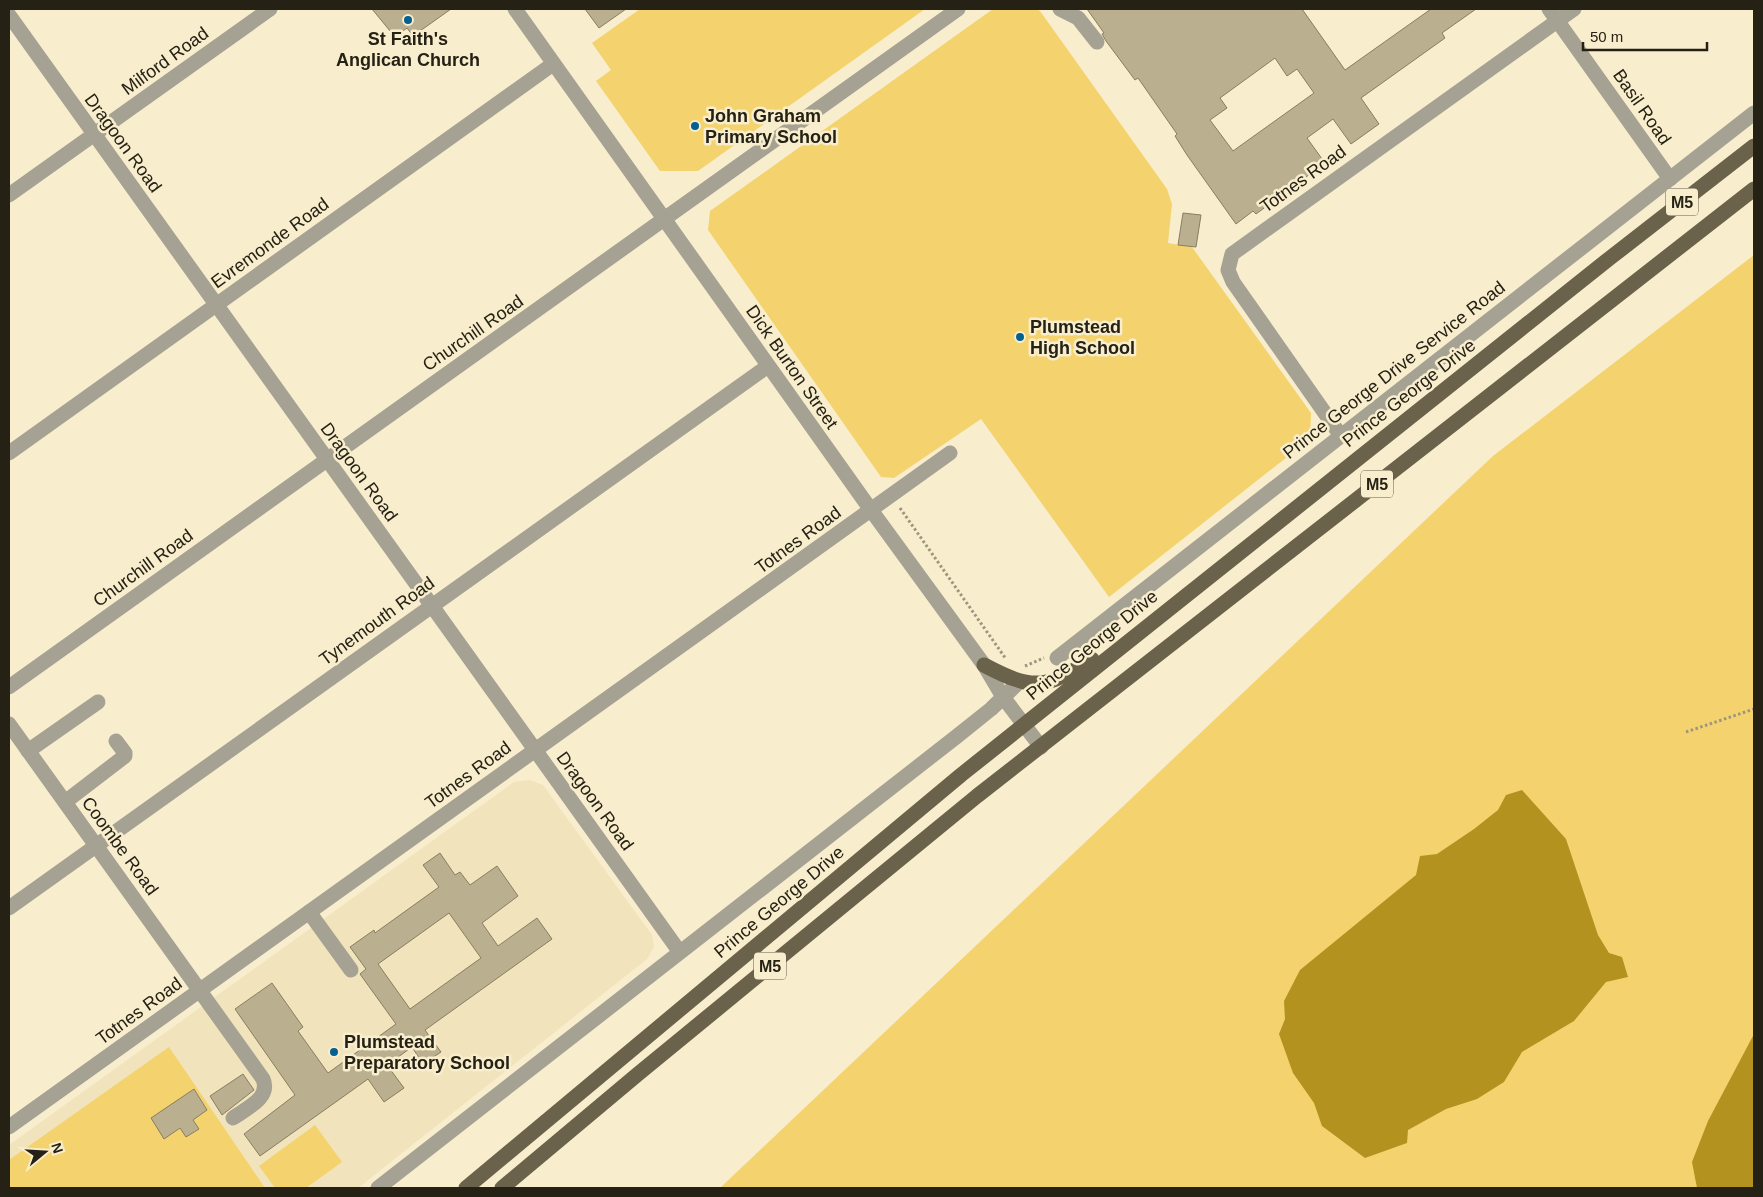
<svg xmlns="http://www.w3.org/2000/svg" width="1763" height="1197" font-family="Arial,sans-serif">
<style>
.built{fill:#f1e3bb}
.green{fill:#f4d36e}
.water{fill:#b3921f}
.building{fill:#bab090;stroke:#887e60;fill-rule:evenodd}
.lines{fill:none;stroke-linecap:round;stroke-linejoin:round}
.path{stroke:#9d957d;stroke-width:3;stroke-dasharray:2.5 2.5;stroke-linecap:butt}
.minor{stroke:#a5a193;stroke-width:15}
.major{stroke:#6a624a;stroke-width:15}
.poi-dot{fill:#036090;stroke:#f8edcc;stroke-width:2}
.labels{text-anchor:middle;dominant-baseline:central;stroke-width:5;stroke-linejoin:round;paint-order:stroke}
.shield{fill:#f8edcc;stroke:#645e4c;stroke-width:1}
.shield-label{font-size:16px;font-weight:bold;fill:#252115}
.poi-label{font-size:18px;font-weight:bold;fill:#252115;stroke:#f8edcc;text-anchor:start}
.street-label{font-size:18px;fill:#252115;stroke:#f8edcc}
</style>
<rect width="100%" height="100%" fill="#f8edcc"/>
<path class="built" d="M529,780L543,785L652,935L654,947L647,959L358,1188H9V1145L514,782Z"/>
<g class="green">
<path d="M640,9H925L698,171H660L596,81L611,70L592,43Z"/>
<path d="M993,9H1036L1040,11L1167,189L1172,204L1168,243L1192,247L1311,413L1310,439L1109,597L981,419L894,478L881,477L708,230L710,211Z"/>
<path d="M1754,255V1188H720L1493,456Z"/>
<path d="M169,1047L265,1188H9V1160Z"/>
<path d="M315,1125L342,1162L306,1188H275L259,1166Z"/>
</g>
<g class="water">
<path d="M1522,790L1566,839L1598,935L1609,953L1622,957L1628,977L1606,982L1574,1021L1522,1052L1504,1082L1477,1099L1446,1109L1408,1130L1407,1143L1365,1158L1322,1126L1314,1103L1293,1073L1279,1034L1285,1019L1284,1001L1300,970L1416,875L1420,856L1437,854L1474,829L1498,810L1506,795Z"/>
<path d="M1754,1034V1188H1697L1692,1162L1708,1121Z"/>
</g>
<g class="building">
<path d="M372,9H451L413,36L407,28L395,37Z"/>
<path d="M585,9H626L599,28Z"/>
<path d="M1087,9H1302L1345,70L1431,9H1476L1442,33L1445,38L1361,98L1379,124L1351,144L1333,119L1307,138L1325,163L1256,214L1253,211L1236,224L1187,155L1175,136L1177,134L1138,78L1135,80L1106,41L1102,34L1104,33ZM1275,58L1287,76L1297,69L1314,93L1233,151L1210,120L1227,108L1220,98Z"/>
<path d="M1183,213L1201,215L1196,247L1178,245Z"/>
<path d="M440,853L455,875L460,872L470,885L497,866L518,896L482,923L498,946L537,918L552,939L425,1030L441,1052L423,1064L412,1047L387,1065L404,1088L384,1102L368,1079L260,1156L244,1134L295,1095L235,1009L272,983L303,1027L298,1031L328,1073L396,1024L360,974L366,969L350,947L374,930L375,933L439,887L423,865ZM449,913L481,958L410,1009L378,964Z"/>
<path d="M243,1074L254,1090L222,1115L210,1096Z"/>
<path d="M194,1089L207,1110L193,1120L199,1129L186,1137L180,1128L164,1139L151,1118Z"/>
</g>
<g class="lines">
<g class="path">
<path d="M900,508L1006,659"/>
<path d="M1025,666L1044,658"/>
<path d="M1686,732L1754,709"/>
</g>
<g class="minor">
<path d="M515,9L871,510L984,665L1003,697L1041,747"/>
<path d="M1060,9L1078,18L1097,42"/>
<path d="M1549,9L1670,179"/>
<path d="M9,15L679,951"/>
<path d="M9,195L270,9"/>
<path d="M1341,436L1233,282L1228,270L1232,254L1574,9"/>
<path d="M9,453L553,64"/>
<path d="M1057,658L1754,113"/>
<path d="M9,687L958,9"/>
<path d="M9,724L263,1079C271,1098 247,1108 233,1118"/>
<path d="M28,751L98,702"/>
<path d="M65,802L125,756V753L116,741"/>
<path d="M9,908L768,366"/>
<path d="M309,912L351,970"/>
<path d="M9,1127L950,453"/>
<path d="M378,1188L956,737L991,709L1019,682"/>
</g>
<g class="major">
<path d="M984,665C1033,691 1046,689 1092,659"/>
<path d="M466,1188L961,775L1610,258L1754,146"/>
<path d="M502,1188L638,1074L977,796L1754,189"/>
</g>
</g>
<g class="poi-dot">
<circle cx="408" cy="20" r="5"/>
<circle cx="695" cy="126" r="5"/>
<circle cx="1020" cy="337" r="5"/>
<circle cx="334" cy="1052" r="5"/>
</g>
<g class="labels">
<g class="shield">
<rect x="1666" y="188.5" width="32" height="27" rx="4"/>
<rect x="1361" y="470.5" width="32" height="27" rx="4"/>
<rect x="754" y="952.5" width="32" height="27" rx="4"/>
</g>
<g class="shield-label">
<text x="1682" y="202">M5</text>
<text x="1377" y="484">M5</text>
<text x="770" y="966">M5</text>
</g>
<g class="poi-label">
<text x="408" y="39" text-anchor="middle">St Faith's<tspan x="408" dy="21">Anglican Church</tspan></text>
<text x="705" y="116">John Graham<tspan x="705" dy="21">Primary School</tspan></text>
<text x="1030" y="327">Plumstead<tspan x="1030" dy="21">High School</tspan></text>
<text x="344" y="1042">Plumstead<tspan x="344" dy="21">Preparatory School</tspan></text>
</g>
<g class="street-label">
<text transform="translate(165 61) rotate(-36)">Milford Road</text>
<text transform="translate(1642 107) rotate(55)">Basil Road</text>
<text transform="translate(123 143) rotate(54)">Dragoon Road</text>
<text transform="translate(1303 179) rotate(-36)">Totnes Road</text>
<text transform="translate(270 243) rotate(-36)">Evremonde Road</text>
<text transform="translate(473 333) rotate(-35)">Churchill Road</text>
<text transform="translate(792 367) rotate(55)">Dick Burton Street</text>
<text transform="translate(1394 370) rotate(-38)">Prince George Drive Service Road</text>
<text transform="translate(1409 393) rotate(-38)">Prince George Drive</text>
<text transform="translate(359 472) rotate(54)">Dragoon Road</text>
<text transform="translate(798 540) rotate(-36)">Totnes Road</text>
<text transform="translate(143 568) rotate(-36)">Churchill Road</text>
<text transform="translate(377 621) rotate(-36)">Tynemouth Road</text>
<text transform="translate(1092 645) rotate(-39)">Prince George Drive</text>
<text transform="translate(468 775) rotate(-36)">Totnes Road</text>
<text transform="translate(595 801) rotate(54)">Dragoon Road</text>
<text transform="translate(120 846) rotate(54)">Coombe Road</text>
<text transform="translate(779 902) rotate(-40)">Prince George Drive</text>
<text transform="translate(139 1011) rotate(-36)">Totnes Road</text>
</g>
</g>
<rect width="1763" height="1197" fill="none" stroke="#252115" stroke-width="20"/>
<g transform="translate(45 1152) rotate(72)" stroke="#f8edcc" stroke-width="4" paint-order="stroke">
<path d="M0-4L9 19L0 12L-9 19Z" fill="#252115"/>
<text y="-8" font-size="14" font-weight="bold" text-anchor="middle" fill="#252115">N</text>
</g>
<path d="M1583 42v8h124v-8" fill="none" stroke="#252115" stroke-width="2.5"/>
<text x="1590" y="42" font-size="15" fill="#252115" stroke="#f8edcc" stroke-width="4" paint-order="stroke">50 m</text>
</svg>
